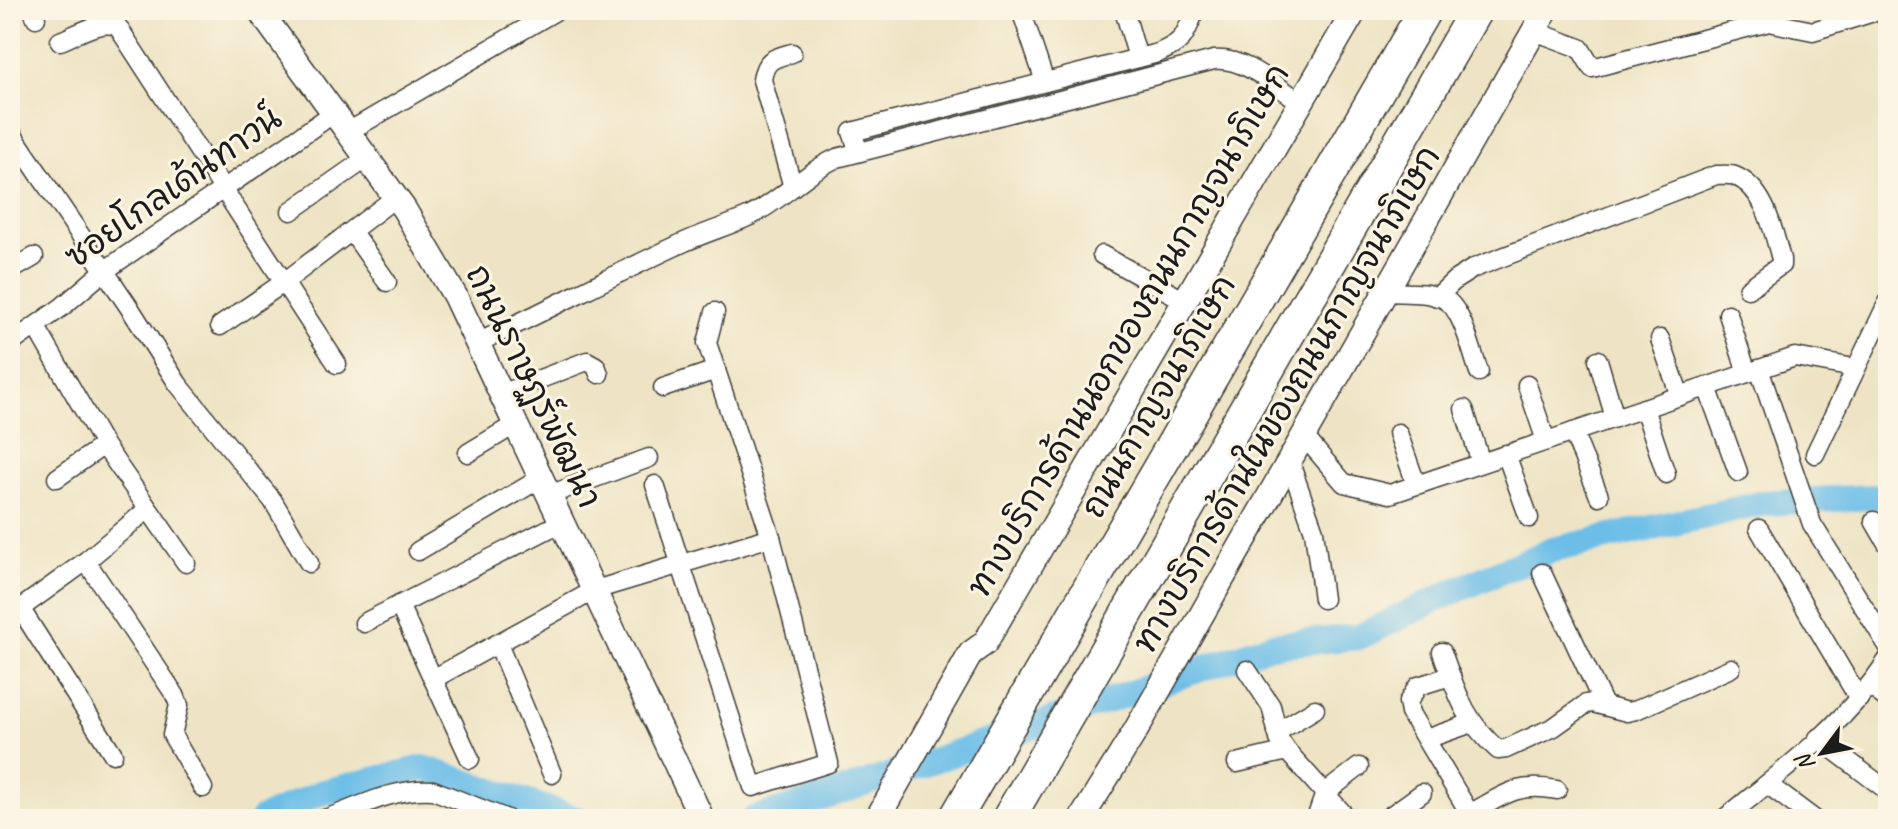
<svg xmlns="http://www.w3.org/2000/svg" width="1898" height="829" font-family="Caveat,'Playpen Sans Thai',sans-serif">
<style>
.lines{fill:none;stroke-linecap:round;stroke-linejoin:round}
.canal{stroke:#6cbee8;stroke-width:16}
.river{stroke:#6cbee8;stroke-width:26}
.street-casing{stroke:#3c3a35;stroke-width:21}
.secondary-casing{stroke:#3c3a35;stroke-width:27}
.highway-casing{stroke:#3c3a35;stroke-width:35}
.street{stroke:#fff;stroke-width:18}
.secondary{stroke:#fff;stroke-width:24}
.highway{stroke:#fff;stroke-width:32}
.labels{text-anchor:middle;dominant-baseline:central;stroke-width:6;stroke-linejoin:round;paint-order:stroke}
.street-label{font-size:34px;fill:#1c1c1c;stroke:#fcf5e5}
</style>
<rect width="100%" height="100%" fill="#fcf5e5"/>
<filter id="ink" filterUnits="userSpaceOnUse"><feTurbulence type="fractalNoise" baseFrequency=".0125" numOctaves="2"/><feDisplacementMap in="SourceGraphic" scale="16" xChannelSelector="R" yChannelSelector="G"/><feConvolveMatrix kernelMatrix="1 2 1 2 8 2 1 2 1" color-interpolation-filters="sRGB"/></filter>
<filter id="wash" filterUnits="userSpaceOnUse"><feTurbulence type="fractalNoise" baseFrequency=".006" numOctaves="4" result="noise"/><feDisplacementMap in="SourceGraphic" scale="32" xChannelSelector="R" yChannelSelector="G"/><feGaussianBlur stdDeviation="1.8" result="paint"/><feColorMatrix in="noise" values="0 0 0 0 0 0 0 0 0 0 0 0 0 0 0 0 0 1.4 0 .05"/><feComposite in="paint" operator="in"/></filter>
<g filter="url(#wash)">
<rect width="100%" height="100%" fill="#eee4c5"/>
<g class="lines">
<path class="canal" d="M299,802L305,819"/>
<g class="river">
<path d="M262,819L320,793L424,768L577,819"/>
<path d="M754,819L823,798L1271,645L1359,637L1450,593L1552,550L1765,503L1888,496"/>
</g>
</g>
</g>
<g filter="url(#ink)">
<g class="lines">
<defs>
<g id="street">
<path d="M33,10L36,18"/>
<path d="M1021,10L1045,82"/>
<path d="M1124,10L1138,58"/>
<path d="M1534,31L1580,48L1592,68L1769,22L1813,31L1880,10"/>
<path d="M60,41C76,35 103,18 118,27L337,364"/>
<path d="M792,53C774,58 765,59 762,80L793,187"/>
<path d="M10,131L131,310L178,384L273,501L309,563"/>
<path d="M348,132L557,10"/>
<path d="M859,152L852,132L1158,53C1185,42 1185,35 1195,10"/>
<path d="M291,211L367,158"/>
<path d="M352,232L387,282"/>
<path d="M1102,255L1185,301"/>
<path d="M10,271L34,257"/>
<path d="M1387,292C1404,293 1428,291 1444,299C1462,307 1472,353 1479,372"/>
<path d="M1437,297L1455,280L1474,268L1716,175C1722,175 1730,174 1735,176C1766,189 1773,231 1781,259V265L1748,289"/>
<path d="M1728,314L1747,373"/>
<path d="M220,326L283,283L396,197"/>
<path d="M36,327L104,445L186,563"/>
<path d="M1660,339L1680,396"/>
<path d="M477,343C544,312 609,277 676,246C700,234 726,227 750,216C782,200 804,173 837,158L1214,60C1245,57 1275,86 1301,102"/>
<path d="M10,344L62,307L104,271L334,113"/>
<path d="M1598,360L1615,418"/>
<path d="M1759,369L1812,524L1888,646"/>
<path d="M1527,385L1546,441"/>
<path d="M1707,387L1738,472"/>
<path d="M663,388L716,370"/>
<path d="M501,394L587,361L596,366L599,374"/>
<path d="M1644,408L1666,474"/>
<path d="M1464,409L1481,463"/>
<path d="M1573,432L1599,496"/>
<path d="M1398,433L1416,484"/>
<path d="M1303,435L1344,483L1390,494L1795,357L1854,368"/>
<path d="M468,453L516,424"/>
<path d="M1506,454L1529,518"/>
<path d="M1815,454L1888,302"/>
<path d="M1289,460L1314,531L1323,599"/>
<path d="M57,478L104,445"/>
<path d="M655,485L753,787L829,763L771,537L707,343L715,312"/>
<path d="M549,495L649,458"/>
<path d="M1874,521L1888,545"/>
<path d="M1759,529L1859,699"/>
<path d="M418,551L541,478"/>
<path d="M86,561L175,695L179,705L172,735L203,788"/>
<path d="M1542,573L1604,705"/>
<path d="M399,605L433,679"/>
<path d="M20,608L113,754"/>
<path d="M10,616L86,561L147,510"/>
<path d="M364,623L562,522"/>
<path d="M498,644L552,774"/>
<path d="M1442,652C1457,693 1464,720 1498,750L1506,749L1554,727L1586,704L1593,703L1627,712L1636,710L1731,668"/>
<path d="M1247,670L1271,706L1279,739L1287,751L1348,819"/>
<path d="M1451,676L1418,686L1408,702L1410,713L1473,819"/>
<path d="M1870,686L1888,700"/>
<path d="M1277,732L1315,709"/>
<path d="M1818,738L1888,791"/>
<path d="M1426,739L1472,723"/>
<path d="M470,759L433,679L595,590L771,537"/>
<path d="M1237,763L1287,751"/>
<path d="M1767,784L1814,819"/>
<path d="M1470,814C1503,795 1518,782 1557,790"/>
<path d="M325,819C359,807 396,787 433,790L507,819"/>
<path d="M1316,819L1325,793L1359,767"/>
<path d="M1386,819L1422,793"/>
<path d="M1724,819C1783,771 1847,723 1888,659"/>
</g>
<g id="secondary">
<path d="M259,10L404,209L455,296L702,819"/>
<path d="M877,819L971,653L985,643L1355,10"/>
<path d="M1081,819L1136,730L1546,10"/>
</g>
<g id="highway">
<path d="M955,819L1425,10"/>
<path d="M1008,819L1476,10"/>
</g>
</defs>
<use href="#street" class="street-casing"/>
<use href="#secondary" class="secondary-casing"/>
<use href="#highway" class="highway-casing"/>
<use href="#street" class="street"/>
<use href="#secondary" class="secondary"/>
<use href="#highway" class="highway"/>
</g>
</g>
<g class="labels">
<g class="street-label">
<text transform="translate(173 187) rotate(-35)">ซอยโกลเด้นทาวน์</text>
<text transform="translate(1128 330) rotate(-60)">ทางบริการด้านนอกของถนนกาญจนาภิเษก</text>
<text transform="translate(534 386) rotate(64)">ถนนราษฏร์พัฒนา</text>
<text transform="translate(1158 396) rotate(-60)">ถนนกาญจนาภิเษก</text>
<text transform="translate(1286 399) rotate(-60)">ทางบริการด้านในของถนนกาญจนาภิเษก</text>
</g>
</g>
<rect width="1898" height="829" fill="none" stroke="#fcf5e5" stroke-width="40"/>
<g transform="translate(1822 753) rotate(238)" stroke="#fcf5e5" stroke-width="6" paint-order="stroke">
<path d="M0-6L14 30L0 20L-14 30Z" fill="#1c1c1c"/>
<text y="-12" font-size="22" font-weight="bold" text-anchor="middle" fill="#1c1c1c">N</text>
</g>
</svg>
